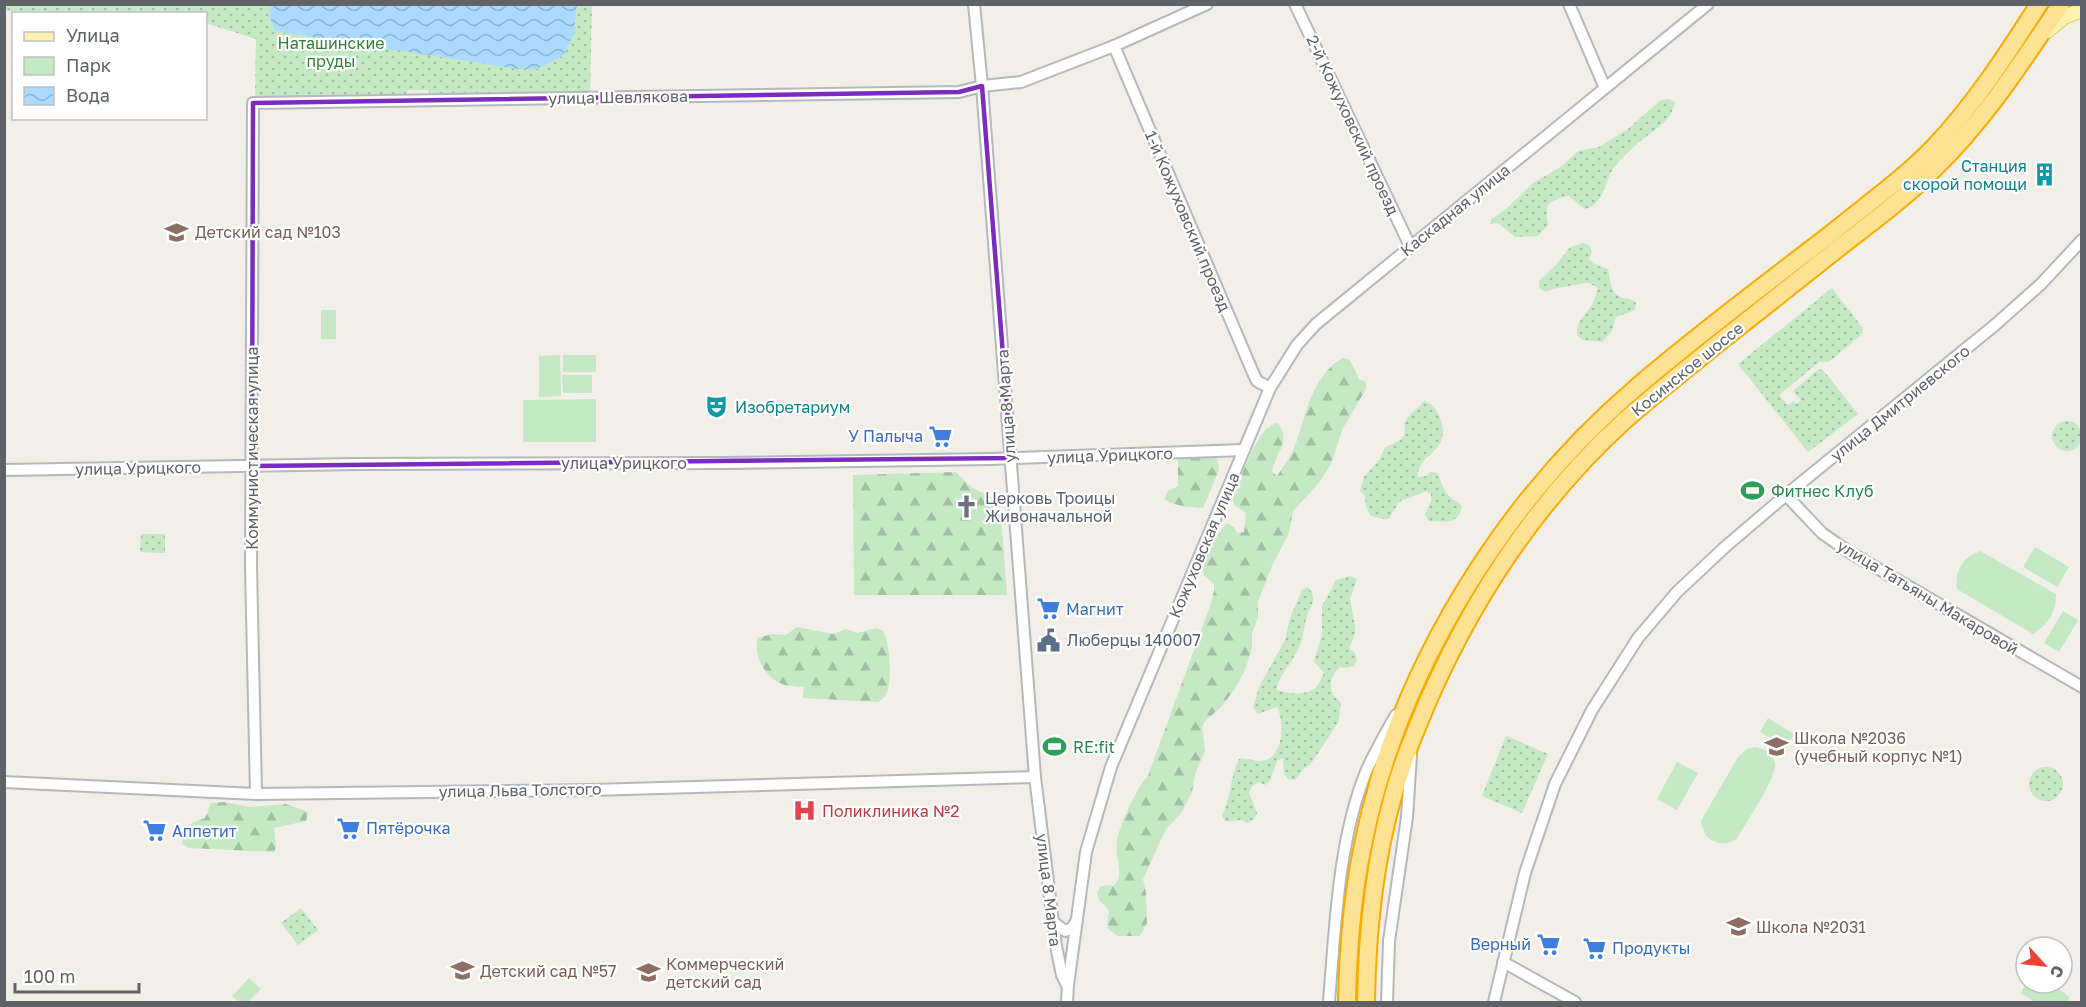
<svg xmlns="http://www.w3.org/2000/svg" width="2086" height="1007" font-family="'Golos Text',sans-serif">
<style>
.green{fill:url(#green-dots)}
.forest{fill:url(#forest-firs)}
.pitch{fill:#c5e8c5}
.water{fill:url(#water-waves)}
.lines{fill:none;stroke-linecap:round;stroke-linejoin:round}
.minor-casing{stroke:#b5b8bc;stroke-width:14}
.major-casing{stroke:#f2c960;stroke-width:16}
.highway-casing{stroke:#f9ab00;stroke-width:20}
.minor{stroke:#fff;stroke-width:10}
.major{stroke:#fff2af;stroke-width:14}
.highway{stroke:#fde293;stroke-width:16}
.marked{fill:none;stroke:#7b2cbf;stroke-width:4.5;stroke-linejoin:round}
.labels{text-anchor:middle;dominant-baseline:central;stroke-width:4.5;stroke-linejoin:round;paint-order:stroke}
.park-label{font-size:16px;fill:#348238;stroke:#fff}
.street-label{font-size:16px;fill:#5f6368;stroke:#fff}
.culture-label{font-size:16px;fill:#0d838f;stroke:#fff;text-anchor:end}
.education-label{font-size:16px;fill:#785e54;stroke:#fff;text-anchor:start}
.shop-label{font-size:16px;fill:#366cbe;stroke:#fff;text-anchor:start}
.leisure-label{font-size:16px;fill:#27864d;stroke:#fff;text-anchor:start}
.worship-label{font-size:16px;fill:#5b616d;stroke:#fff;text-anchor:start}
.service-label{font-size:16px;fill:#4e5e75;stroke:#fff;text-anchor:start}
.health-label{font-size:16px;fill:#be3a42;stroke:#fff;text-anchor:start}
</style>
<defs>
<pattern id="green-dots" width="8" height="8" patternUnits="userSpaceOnUse" patternTransform="scale(1.5)"><rect width="8" height="8" fill="#c5e8c5"/><path d="M2 2h.1M6 6h.1" fill="none" stroke="#a3c0a4" stroke-width="1.8" stroke-linecap="round"/></pattern>
<pattern id="forest-firs" width="22" height="20" patternUnits="userSpaceOnUse" patternTransform="scale(1.5)"><rect width="22" height="20" fill="#c5e8c5"/><path d="M5 1l3.5 6h-7zM16 11l3.5 6h-7z" fill="#a3c0a4"/></pattern>
<pattern id="water-waves" width="16" height="10" patternUnits="userSpaceOnUse" patternTransform="scale(1.5)"><rect width="16" height="10" fill="#aadaff"/><path d="M0 5q4-4 8 0t8 0" fill="none" stroke="#8eb4d2"/></pattern>
</defs>
<rect width="100%" height="100%" fill="#f1efe8"/>
<g class="green">
<path d="M5,4L592,5L590,95L431,98L428,90H408L404,98L255,100L256,39L206,23V14L5,11Z"/>
<path d="M1668,99L1675,102C1671,122 1654,130 1639,142C1631,149 1623,157 1616,165C1603,180 1607,201 1586,209C1578,206 1576,200 1568,196C1548,202 1544,202 1548,225L1538,236L1515,237L1498,223L1490,224L1492,219L1507,208L1532,184L1562,166L1578,151L1599,147L1628,129L1661,100Z"/>
<path d="M1584,243L1590,246L1592,252L1589,259L1594,264L1608,269C1611,280 1609,293 1623,298C1629,299 1631,298 1636,303L1635,310L1616,317L1612,331L1602,342L1582,340L1577,335C1575,316 1596,311 1597,288C1586,279 1581,285 1569,286C1560,288 1555,287 1546,292L1539,288V281L1556,265L1570,247Z"/>
<path d="M1832,288L1862,327L1863,333L1829,362H1819L1779,395L1788,405L1794,401L1797,404L1801,400L1793,391L1819,369L1823,370L1858,414L1808,452L1738,364Z"/>
<path d="M1424,401C1433,404 1437,410 1440,418C1453,454 1416,453 1418,477L1426,476L1431,472L1438,473C1441,482 1443,490 1450,497C1454,501 1458,501 1462,506C1459,525 1444,522 1429,521L1425,515L1431,501V494L1425,491C1419,495 1403,499 1401,501C1396,505 1393,513 1389,519C1370,518 1366,516 1365,496L1360,491L1364,477L1379,460L1385,447C1395,443 1406,441 1405,428C1405,421 1403,425 1407,419C1411,412 1419,408 1424,401Z"/>
<circle cx="2067" cy="436" r="15"/>
<path d="M141,534H165V553L140,552Z"/>
<path d="M1350,576L1357,579L1350,598L1355,627V634L1349,648L1355,653L1357,660L1354,666L1346,668L1340,667C1328,677 1327,694 1341,702L1338,723L1310,765L1304,768L1295,780L1288,779L1284,773L1283,758L1277,761L1270,781L1265,785L1259,782L1252,786L1249,793L1257,813L1254,819L1248,823L1241,820L1226,822L1222,816C1231,797 1230,778 1239,759C1248,757 1254,762 1262,761C1284,758 1285,721 1277,707L1258,714L1253,708L1259,687L1285,640L1290,618L1302,590L1308,587C1318,598 1311,605 1307,616C1304,624 1304,632 1302,640C1296,658 1282,671 1276,689C1287,694 1308,697 1317,686C1320,682 1322,677 1324,673L1314,662L1322,634V606L1336,580Z"/>
<path d="M1506,736L1548,754L1522,813L1482,796Z"/>
<circle cx="2046" cy="784" r="17"/>
<path d="M301,908L318,930L298,945L281,923Z"/>
</g>
<g class="forest">
<path d="M1343,358L1350,360L1359,379L1366,382V389L1343,428L1331,464L1319,483L1293,511L1289,533L1272,566L1258,602V618L1252,633V648L1245,670L1235,689L1221,707L1204,722L1202,728L1205,751L1196,771L1192,792L1182,812L1166,829L1143,879L1146,893L1147,923L1140,936H1118L1107,928L1109,910L1099,900L1097,893L1100,887L1106,885L1113,886C1126,876 1114,858 1117,841C1120,824 1136,788 1148,776L1210,606L1214,591V584L1203,574C1202,557 1216,535 1227,523L1234,527L1237,533L1244,532L1246,513L1234,505L1233,498C1241,479 1257,425 1278,423C1292,442 1276,451 1272,471L1277,476C1284,466 1292,455 1296,443C1306,414 1313,374 1343,358Z"/>
<path d="M1206,455L1217,458L1219,470L1203,508C1190,507 1176,507 1164,499L1168,491L1178,486V458Z"/>
<path d="M956,472L971,487L1000,502L1007,595H854L853,475Z"/>
<path d="M797,627L833,634L845,629L858,633L876,628L883,631C890,643 893,682 886,695C884,698 881,700 878,702L803,698L804,687C796,686 787,687 780,683C765,677 753,654 758,638L772,634L786,635Z"/>
<path d="M224,802L250,807L286,804L308,812L306,821L274,828L276,847L274,852L189,848L182,844L184,829L194,822L205,818L211,803Z"/>
</g>
<g class="pitch">
<rect x="321" y="310" width="15" height="29"/>
<path d="M560,355L561,396L539,397V356Z"/>
<rect x="563" y="355" width="33" height="17"/>
<path d="M562,375H592V393H563Z"/>
<path d="M596,399V442H523V400Z"/>
<path d="M2035,547L2069,567L2057,587L2023,567Z"/>
<path d="M1980,551L2056,594C2056,612 2048,625 2033,634L1957,589C1954,571 1963,557 1980,551Z"/>
<path d="M2063,611L2078,620L2059,652L2044,643Z"/>
<path d="M1768,718L1794,734L1786,747L1760,732Z"/>
<path d="M1755,747C1765,749 1773,753 1775,764C1777,777 1744,826 1736,840C1719,848 1703,841 1701,821L1738,757L1747,749Z"/>
<path d="M1677,762L1698,773L1677,810L1657,799Z"/>
<path d="M249,978L261,989L248,1002H239L232,996Z"/>
<path d="M2026,981V983C2043,983 2056,984 2069,997V1002H2035L2021,993Z"/>
</g>
<path class="water" d="M271,4H577L574,33L563,56L537,69H518L275,31L270,17Z"/>
<g class="lines">
<defs>
<g id="minor">
<path d="M974,4L982,86L1035,777L1056,946L1062,975L1067,985"/>
<path d="M1295,4L1410,246"/>
<path d="M1569,4L1605,88"/>
<path d="M1114,46L1254,375L1257,381L1270,388"/>
<path d="M4,470L356,464L725,463L990,459L1244,450"/>
<path d="M1786,495L1822,533L1849,552L2082,687"/>
<path d="M4,782L256,794L592,790L1035,777"/>
<path d="M256,794L251,567L253,103L959,92L982,86L1021,82L1114,46L1207,4"/>
<path d="M1053,922L1065,931L1072,928L1077,920"/>
<path d="M1503,962L1575,1002"/>
<path d="M1067,1002L1068,985L1086,852L1111,767L1270,388L1297,345L1316,324L1708,4"/>
<path d="M1329,1002C1335,929 1338,841 1366,772C1374,753 1385,734 1396,715"/>
<path d="M1387,1002L1389,941L1407,817L1411,755"/>
<path d="M1494,1002L1525,873L1555,784L1592,710L1638,638L1677,592L1725,547L1786,495L1995,325L2041,284L2082,240"/>
</g>
<path id="major" d="M2047,31L2064,17L2082,10"/>
<g id="highway">
<path d="M1347,1002C1348,950 1352,897 1363,845C1398,670 1503,501 1638,386C1701,332 1767,283 1832,233C1866,205 1903,179 1934,147C1974,105 2007,54 2039,4"/>
<path d="M1366,1002C1367,932 1374,863 1393,796C1402,763 1415,732 1428,701C1474,596 1539,499 1623,422C1653,395 1685,370 1716,345C1758,312 1799,279 1840,247C1872,222 1905,198 1933,170C1984,121 2022,62 2061,4"/>
</g>
</defs>
<use href="#minor" class="minor-casing"/>
<use href="#major" class="major-casing"/>
<use href="#highway" class="highway-casing"/>
<use href="#minor" class="minor"/>
<use href="#major" class="major"/>
<use href="#highway" class="highway"/>
</g>
<path class="marked" d="M982,86L1011,458L252,466L253,103L959,92Z"/>
<defs>
<symbol id="building-bare" viewBox="-9 -9 18 18"><path d="M-4-6H4V6H1V3H-1V6H-4ZM-2.5-4.3h1.7v1.8h-1.7ZM.8-4.3h1.7v1.8H.8ZM-2.5-1h1.7V.8h-1.7ZM.8-1h1.7V.8H.8Z" fill="#0f9aa8" stroke="#fff" stroke-width="2.5" paint-order="stroke"/></symbol>
<symbol id="school-bare" viewBox="-9 -9 18 18"><path d="M0-5L7-2L0 1L-7-2ZM-4 1L0 2.5L4 1V4Q0 6-4 4Z" fill="#8d6e63" stroke="#fff" stroke-width="2.5" paint-order="stroke"/></symbol>
<symbol id="theatre-bare" viewBox="-9 -9 18 18"><path d="M-5-5.5Q0-4 5-5.5V0Q5 5 0 6Q-5 5-5 0ZM-3.3-2.5H-1v1.5H-3.3ZM1-2.5H3.3v1.5H1ZM-2.8 1Q0 5.5 2.8 1Z" fill="#0f9aa8" stroke="#fff" stroke-width="2.5" paint-order="stroke"/></symbol>
<symbol id="supermarket-bare" viewBox="-9 -9 18 18"><path d="M-6-5.5h2.5l.6 2H6L4.5 2H-2.5L-4.4-4H-6ZM-1.5 3.2a1.3 1.3 0 1 0 .1 0ZM3 3.2a1.3 1.3 0 1 0 .1 0Z" fill="#3f7fe0" stroke="#fff" stroke-width="2.5" paint-order="stroke"/></symbol>
<symbol id="stadium-bare" viewBox="-9 -9 18 18"><path d="M0-5a6.5 5 0 1 0 0 10a6.5 5 0 1 0 0-10ZM-3.5-1.8h7v3.6h-7Z" fill="#2e9e5b" stroke="#fff" stroke-width="2.5" paint-order="stroke"/></symbol>
<symbol id="church-bare" viewBox="-9 -9 18 18"><path d="M-1.2-6h2.4v3.5h3.3v2.4h-3.3V6h-2.4V-.1h-3.3v-2.4h3.3Z" fill="#6b7280" stroke="#fff" stroke-width="2.5" paint-order="stroke"/></symbol>
<symbol id="civic-bare" viewBox="-9 -9 18 18"><path d="M-.6-6.5H3V-4.5H.6V-3L4-1V1h2V6H-6V1h2V-1L-.6-3ZM-1.2 2.5V6h2.4V2.5Z" fill="#5c6f8a" stroke="#fff" stroke-width="2.5" paint-order="stroke"/></symbol>
<symbol id="hospital-bare" viewBox="-9 -9 18 18"><path d="M-5-5h3v3.5h4V-5h3V5h-3V1.5h-4V5h-3Z" fill="#e0444e" stroke="#fff" stroke-width="2.5" paint-order="stroke"/></symbol>
</defs>
<g fill-rule="evenodd">
<use href="#building-bare" x="2028" y="158" width="33" height="33"/>
<use href="#school-bare" x="160" y="216" width="33" height="33"/>
<use href="#theatre-bare" x="700" y="390" width="33" height="33"/>
<use href="#supermarket-bare" x="924" y="420" width="33" height="33"/>
<use href="#stadium-bare" x="1736" y="474" width="33" height="33"/>
<use href="#church-bare" x="950" y="490" width="33" height="33"/>
<use href="#supermarket-bare" x="1032" y="592" width="33" height="33"/>
<use href="#civic-bare" x="1032" y="624" width="33" height="33"/>
<use href="#stadium-bare" x="1038" y="730" width="33" height="33"/>
<use href="#school-bare" x="1760" y="730" width="33" height="33"/>
<use href="#hospital-bare" x="788" y="794" width="33" height="33"/>
<use href="#supermarket-bare" x="332" y="812" width="33" height="33"/>
<use href="#supermarket-bare" x="138" y="814" width="33" height="33"/>
<use href="#school-bare" x="1722" y="910" width="33" height="33"/>
<use href="#supermarket-bare" x="1532" y="928" width="33" height="33"/>
<use href="#supermarket-bare" x="1578" y="932" width="33" height="33"/>
<use href="#school-bare" x="446" y="954" width="33" height="33"/>
<use href="#school-bare" x="632" y="956" width="33" height="33"/>
</g>
<g class="labels">
<g class="park-label">
<text x="331" y="43">Наташинские<tspan x="331" dy="18">пруды</tspan></text>
</g>
<g class="street-label">
<text transform="translate(618 97) rotate(-1)">улица Шевлякова</text>
<text transform="translate(1353 125) rotate(65)">2-й Кожуховский проезд</text>
<text transform="translate(1455 210) rotate(-39)">Каскадная улица</text>
<text transform="translate(1188 221) rotate(67)">1-й Кожуховский проезд</text>
<text transform="translate(1687 369) rotate(-39)">Косинское шоссе</text>
<text transform="translate(1900 403) rotate(-39)">улица Дмитриевского</text>
<text transform="translate(1006 406) rotate(-94)">улица 8 Марта</text>
<text transform="translate(252 448) rotate(-90)">Коммунистическая улица</text>
<text transform="translate(1110 455) rotate(-2)">улица Урицкого</text>
<text x="624" y="463">улица Урицкого</text>
<text transform="translate(138 468) rotate(-1)">улица Урицкого</text>
<text transform="translate(1204 545) rotate(-67)">Кожуховская улица</text>
<text transform="translate(1928 597) rotate(31)">улица Татьяны Макаровой</text>
<text transform="translate(520 790) rotate(-1)">улица Льва Толстого</text>
<text transform="translate(1049 890) rotate(83)">улица 8 Марта</text>
</g>
<g class="culture-label">
<text x="2027" y="166">Станция<tspan x="2027" dy="18">скорой помощи</tspan></text>
<text x="735" y="407" text-anchor="start">Изобретариум</text>
</g>
<g class="education-label">
<text x="195" y="232">Детский сад №103</text>
<text x="1794" y="738">Школа №2036<tspan x="1794" dy="18">(учебный корпус №1)</tspan></text>
<text x="1756" y="927">Школа №2031</text>
<text x="666" y="964">Коммерческий<tspan x="666" dy="18">детский сад</tspan></text>
<text x="480" y="971">Детский сад №57</text>
</g>
<g class="shop-label">
<text x="923" y="436" text-anchor="end">У Палыча</text>
<text x="1066" y="609">Магнит</text>
<text x="366" y="828">Пятёрочка</text>
<text x="172" y="831">Аппетит</text>
<text x="1531" y="944" text-anchor="end">Верный</text>
<text x="1612" y="948">Продукты</text>
</g>
<g class="leisure-label">
<text x="1771" y="491">Фитнес Клуб</text>
<text x="1073" y="747">RE:fit</text>
</g>
<g class="worship-label">
<text x="985" y="498">Церковь Троицы<tspan x="985" dy="18">Живоначальной</tspan></text>
</g>
<g class="service-label">
<text x="1067" y="640">Люберцы 140007</text>
</g>
<g class="health-label">
<text x="822" y="811">Поликлиника №2</text>
</g>
</g>
<rect width="2086" height="1007" fill="none" stroke="#5f6368" stroke-width="12"/>
<rect x="12" y="12" width="195" height="108" fill="#ffffff" stroke="#bfc1c3" stroke-width="1.5"/>
<rect x="24" y="32" width="30" height="9" fill="#fff2af" stroke="#bfc1c3" stroke-width="1.5"/>
<text x="66" y="42" font-size="18" fill="#5f6368">Улица</text>
<rect x="24" y="57" width="30" height="18" fill="#c5e8c5" stroke="#bfc1c3" stroke-width="1.5"/>
<text x="66" y="72" font-size="18" fill="#5f6368">Парк</text>
<rect x="24" y="87" width="30" height="18" fill="url(#water-waves)" stroke="#bfc1c3" stroke-width="1.5"/>
<text x="66" y="102" font-size="18" fill="#5f6368">Вода</text>
<g transform="translate(2044 965) rotate(117)"><circle r="28" fill="#ffffff" stroke="#bfc1c3" stroke-width="1.5"/>
<path d="M0-4.5L10 22L0 15L-10 22Z" fill="#ea4335"/>
<text y="-9" font-size="16" font-weight="bold" text-anchor="middle" fill="#5f6368">С</text>
</g>
<path d="M15 983v9h124v-9" fill="none" stroke="#5f6368" stroke-width="3"/>
<text x="24" y="983" font-size="18" fill="#5f6368" stroke="#ffffff" stroke-width="4.5" paint-order="stroke">100 m</text>
</svg>
